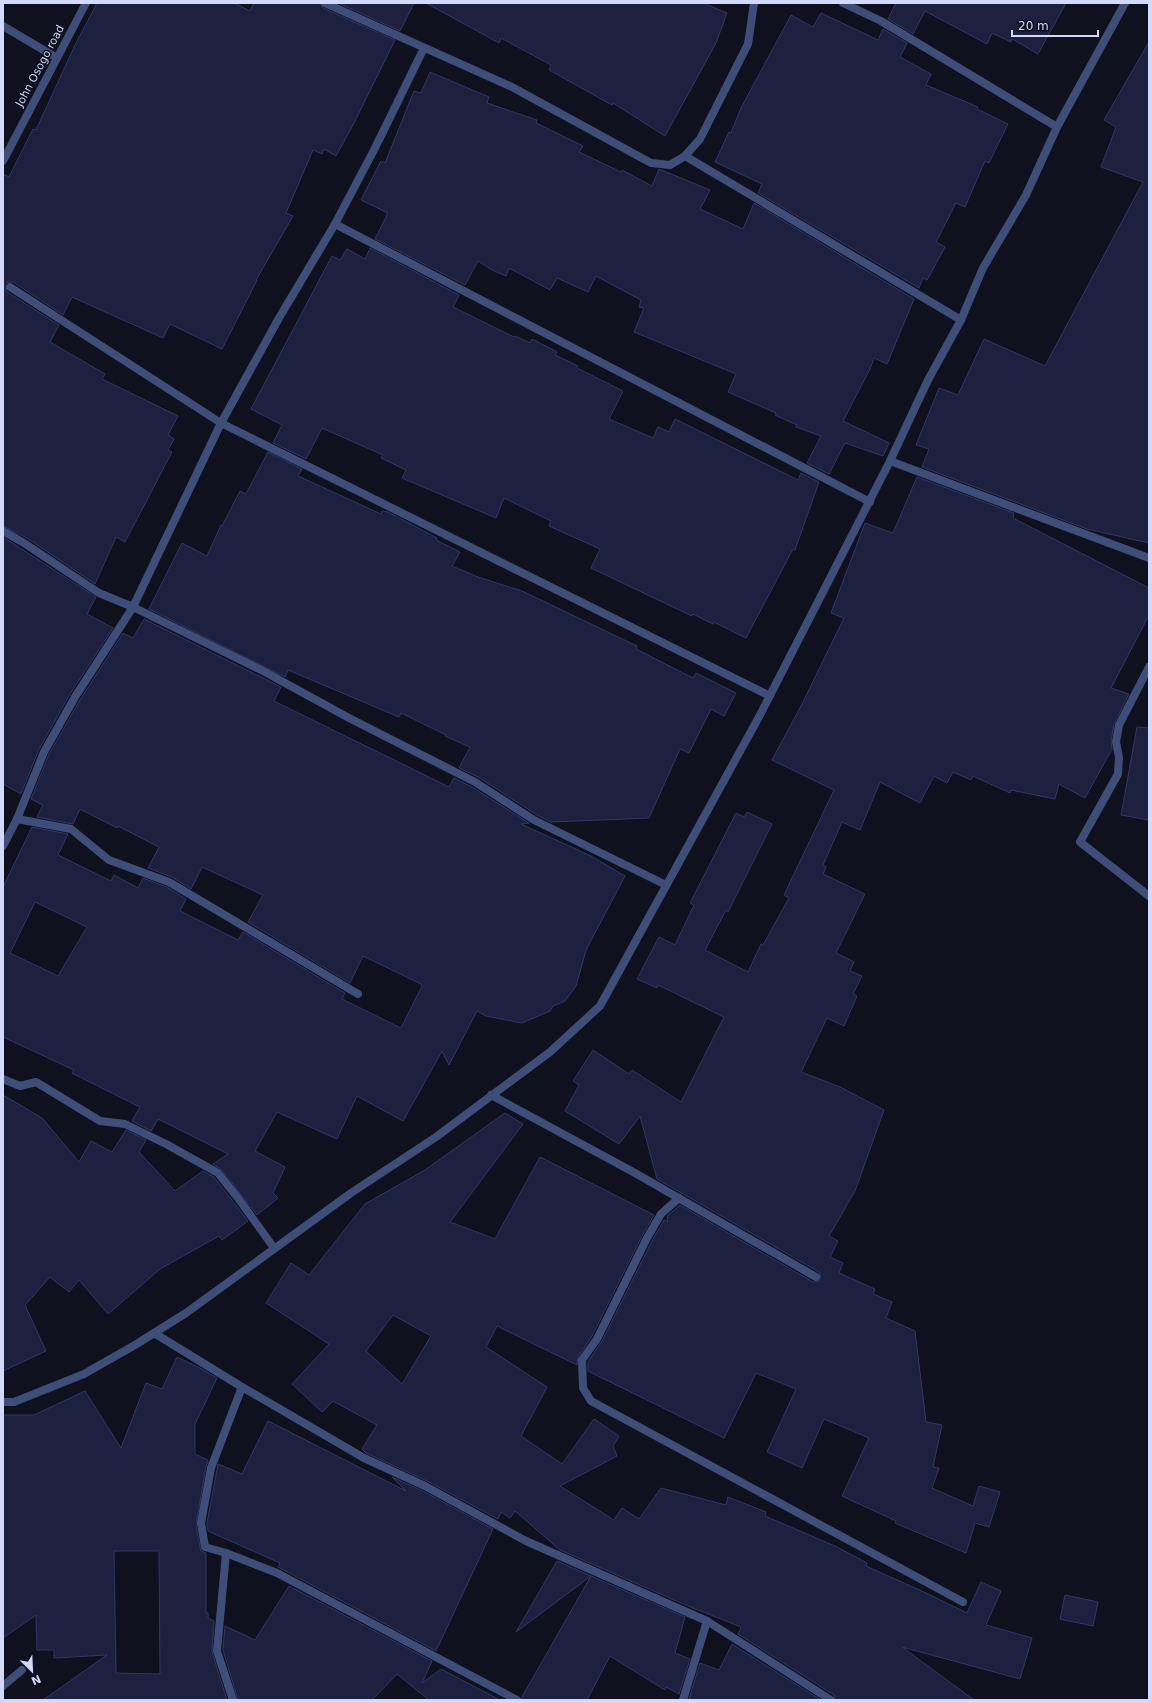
<svg xmlns="http://www.w3.org/2000/svg" width="1152" height="1703" font-family="'DejaVu Sans',sans-serif">
<style>
.building{fill:#1d203e;stroke:#323767;fill-rule:evenodd}
.lines{fill:none;stroke-linecap:round;stroke-linejoin:round}
.lane{stroke:#3f4e79;stroke-width:8}
.street{stroke:#3f4e79;stroke-width:8}
.labels{text-anchor:middle;dominant-baseline:central;stroke-width:3;stroke-linejoin:round;paint-order:stroke}
.street-label{font-size:11px;fill:#d2d9fa;stroke:#0f111f}
</style>
<rect width="100%" height="100%" fill="#0f111f"/>
<g class="building">
<path d="M97,3H234L250,11L254,3H320L323,8L395,40L353,125L336,156L324,149L322,154L313,150L286,213L293,216L256,280H257L222,349L170,324L163,338L72,297L63,315L13,282H8L5,284V289L7,292L59,325L50,342L105,374L102,379L178,416L168,435L174,439L168,450L172,452L125,542L116,537L95,584L27,538L3,526V174L9,177L33,129L36,130L76,43Z"/>
<path d="M338,3H414L400,31Z"/>
<path d="M426,3H703L727,13L716,43L665,136L613,103L612,105L549,70L551,65L501,38L499,43Z"/>
<path d="M896,3H1066L1038,54L1012,39L1011,42L992,33L987,44L925,11L913,34L888,19Z"/>
<path d="M821,13L878,40L883,29L907,43L900,57L931,74L926,85L978,107L977,109L1008,124L989,163L985,161L965,207L956,203L936,242L945,247L927,280L923,278L919,288L758,193L762,184L715,162L729,132L731,133L741,108L791,15L813,27Z"/>
<path d="M1149,42V543L1087,529L922,467L929,449L916,445L939,388L958,395L984,339L1045,366L1143,182L1101,167L1116,127L1104,120Z"/>
<path d="M430,72L489,97L487,103L537,120L536,123L583,146L579,152L621,172L622,170L652,186L659,169L710,190L700,209L743,229L754,203L914,299L887,364L874,358L870,369L843,421L889,443L883,456L845,443L829,474L807,463L821,436L796,427L797,425L775,415L776,413L728,392L736,374L634,332L644,308L639,307L641,300L596,276L588,292L557,278L550,290L509,268L506,276L492,270L478,261L465,285L375,239L388,213L361,200L381,161L385,163L414,91L421,93Z"/>
<path d="M370,248L459,295L453,307L514,337L515,336L530,343L532,339L557,352L555,355L578,366L577,368L623,391L609,419L653,438L658,427L669,432L675,419L798,480L801,473L819,482L795,550L793,549L746,638L714,622L713,624L693,614L692,616L591,568L600,549L549,526L551,521L504,498L496,518L402,478L406,470L381,458L383,455L322,428L306,459L273,443L282,425L251,409L332,256L340,260L347,249L365,259Z"/>
<path d="M268,452L302,469L298,476L381,514L382,511L388,512L437,538L436,540L460,552L452,566L478,577L522,591L637,646L636,649L693,678L696,673L736,693L724,716L711,709L689,753L680,749L649,818L551,822L537,815L478,777L459,768L470,747L445,736L446,735L401,713L399,717L288,670L285,677L149,609L182,543L207,556L221,525L222,526L240,491L246,494Z"/>
<path d="M917,477L1014,513L1013,518L1149,588V615L1111,688L1129,694L1114,724L1111,741L1112,749L1085,798L1059,784L1055,799L1011,790L1010,793L973,776L971,780L953,772L947,783L934,776L920,803L880,782L860,830L842,822L823,865L826,867L823,874L865,894L836,953L854,962L850,971L862,976L853,994L857,996L844,1026L827,1018L801,1072L840,1087L884,1110L855,1191L829,1236L838,1241L830,1257L843,1263L839,1273L875,1289L873,1294L892,1302L886,1318L915,1331L926,1422L942,1425L933,1467L939,1468L932,1488L973,1506L979,1486L1000,1492L989,1527L975,1523L966,1553L895,1523L896,1521L842,1496L869,1438L824,1419L802,1468L767,1452L796,1389L756,1373L724,1438L588,1371V1362L602,1341L652,1241L664,1220L668,1222L667,1216L680,1205L813,1282H819L821,1277L819,1272L657,1179L640,1116L619,1144L565,1111L579,1085L573,1081L593,1050L629,1074L632,1070L681,1102L724,1017L658,985L657,988L637,979L659,937L675,945L694,905L690,903L736,813L744,817L747,812L772,824L728,912L726,910L705,950L748,972L761,944L763,945L789,898L784,895L834,790L772,760L801,706L844,618L831,613L865,523L893,533Z"/>
<path d="M3,537L96,597L87,614L113,628L70,694L39,749L21,794L3,784Z"/>
<path d="M144,619L281,687L274,701L449,787L454,778L472,787L529,823L521,824L591,856L625,876L586,950L576,986L565,1001L553,1006L550,1011L522,1023L486,1016L477,1011L449,1065L442,1051L403,1121L357,1096L337,1139L277,1112L255,1151L285,1167L273,1193L278,1198L257,1215L222,1170L213,1164L228,1154L158,1119L151,1131L132,1121L140,1107L72,1073L74,1070L3,1037V887L32,827L68,834L58,855L111,881L114,875L138,888L143,878L167,887L186,899L180,911L238,940L243,932L345,993L342,999L401,1028L422,986L421,984L363,956L350,983L248,922L263,895L202,867L191,889L172,877L148,868L159,847L118,826L117,828L80,809L73,824L37,817L43,805L31,799L49,754L80,700L123,633L133,638ZM35,902L87,927L58,976L10,953Z"/>
<path d="M1137,727L1149,728V820L1121,815Z"/>
<path d="M3,1095L42,1118L79,1162L91,1141L112,1152L126,1130L146,1140L139,1152L175,1191L203,1171L214,1177L248,1221L222,1240L219,1236L160,1269L108,1314L79,1280L69,1292L50,1277L25,1305L46,1351L3,1371Z"/>
<path d="M505,1113L523,1124L450,1222L495,1239L540,1157L654,1215L642,1236L592,1336L578,1357L577,1365L497,1326L486,1347L547,1387L521,1436L562,1464L594,1419L619,1436L613,1446L617,1456L560,1486L614,1520L622,1508L639,1519L661,1488L726,1505L728,1497L766,1512L765,1516L835,1546L867,1563L866,1566L924,1592L967,1613L981,1582L1001,1591L986,1625L1032,1638L1020,1679L902,1647L974,1700H836L834,1695L738,1634L741,1627L688,1606L560,1550L515,1511L510,1518L501,1512L498,1519L427,1481L366,1453L362,1449L377,1425L333,1401L322,1412L292,1384L329,1344L266,1303L291,1263L309,1275L365,1204L425,1170ZM393,1315L431,1336L402,1384L366,1351Z"/>
<path d="M177,1357L200,1368L217,1378L195,1424V1454L208,1460L206,1467L196,1524L200,1548L201,1551L206,1553V1613H208V1618L214,1621L212,1652L227,1700H43L107,1655L54,1658V1650H37L36,1615L3,1638V1415H34L85,1391L121,1448L146,1383L162,1389ZM114,1551H159L160,1674L116,1673Z"/>
<path d="M268,1421L406,1491L392,1477L423,1491L493,1529L436,1651L278,1567L280,1563L208,1531L207,1523L218,1464L242,1474Z"/>
<path d="M557,1561L591,1576L516,1632Z"/>
<path d="M591,1576L685,1617L675,1653L690,1659L679,1694L666,1687L665,1690L610,1656L587,1700H522V1697Z"/>
<path d="M289,1586L432,1661L422,1683L441,1669L500,1700H429L397,1674L372,1700H238L223,1650L225,1626L255,1640Z"/>
<path d="M1065,1595L1098,1602L1093,1626L1060,1619Z"/>
<path d="M732,1644L821,1700H692L689,1699L700,1663L719,1670Z"/>
</g>
<g class="lines">
<g class="lane">
<path d="M3,26L57,58"/>
<path d="M3,1686L22,1670"/>
</g>
<g class="street">
<path d="M325,3L512,87L651,163L670,165L685,156L700,139L748,44L754,3"/>
<path d="M843,3L881,21L1057,127"/>
<path d="M685,156L961,320"/>
<path d="M3,161L86,3"/>
<path d="M335,224L870,502"/>
<path d="M10,287L221,423L770,696"/>
<path d="M890,461L1149,558"/>
<path d="M3,531L24,543L99,593L133,607L265,672L349,718L475,782L534,820L666,885"/>
<path d="M1149,667L1119,725L1116,742L1119,757L1118,774L1080,842L1149,896"/>
<path d="M17,819L71,829L109,860L169,882L358,994"/>
<path d="M3,846L17,819L44,752L75,697L133,607L221,423L279,318L335,224L375,148L424,48"/>
<path d="M3,1079L20,1086L36,1082L100,1121L125,1124L166,1144L218,1173L238,1198L274,1248"/>
<path d="M491,1095L635,1173L816,1277"/>
<path d="M679,1198L661,1214L647,1238L597,1339L582,1360L583,1388L591,1401L963,1602"/>
<path d="M154,1333L242,1387L364,1458L425,1486L526,1541L707,1621L831,1700"/>
<path d="M3,1402H14L84,1374L135,1345L186,1313L351,1193L436,1137L550,1052L600,1006L760,715L890,461L928,380L961,320L983,268L1026,195L1057,127L1125,3"/>
<path d="M226,1553L277,1573L517,1700"/>
<path d="M233,1700L217,1651L226,1553L205,1547L201,1523L211,1468L242,1387"/>
<path d="M683,1700L707,1621"/>
</g>
</g>
<g class="labels">
<g class="street-label">
<text transform="translate(40 66) rotate(-62)">John Osogo road</text>
</g>
</g>
<rect width="1152" height="1703" fill="none" stroke="#d2d9fa" stroke-width="8"/>
<g transform="translate(32 1671) rotate(156)" stroke="#0f111f" stroke-width="3" paint-order="stroke">
<path d="M0-3L7 15L0 10L-7 15Z" fill="#d2d9fa"/>
<text y="-6" font-size="11" font-weight="bold" text-anchor="middle" fill="#d2d9fa">N</text>
</g>
<path d="M1012 30v6h86v-6" fill="none" stroke="#d2d9fa" stroke-width="2"/>
<text x="1018" y="30" font-size="12" fill="#d2d9fa" stroke="#0f111f" stroke-width="3" paint-order="stroke">20 m</text>
</svg>
